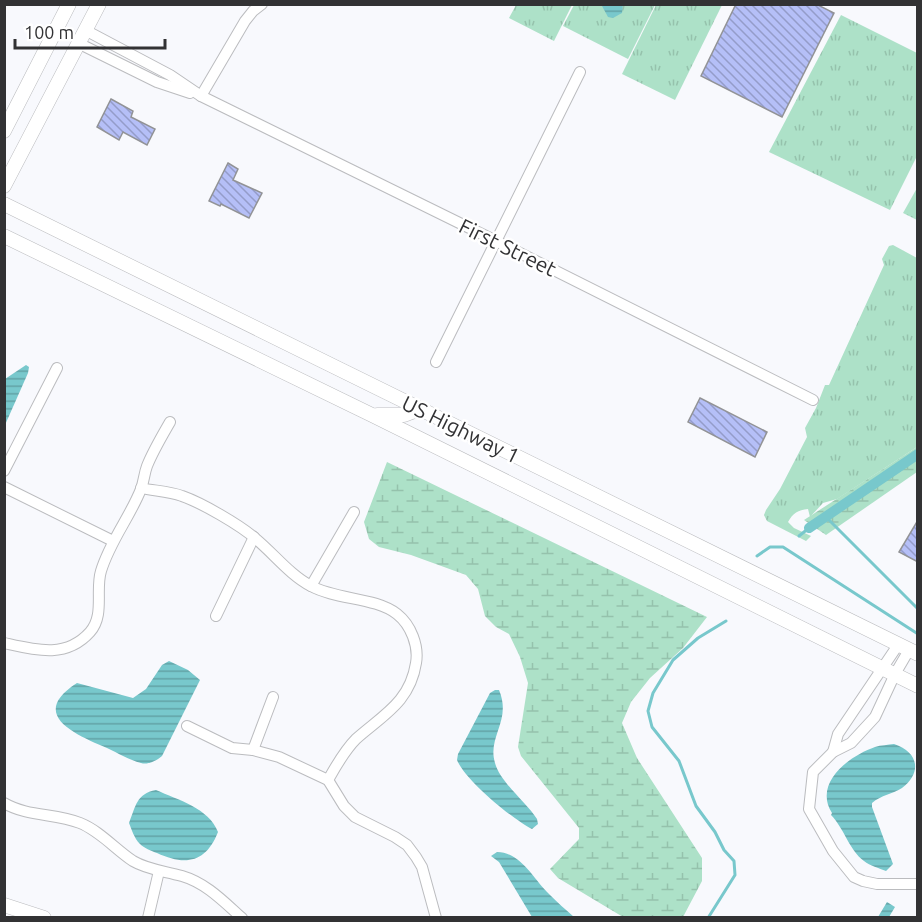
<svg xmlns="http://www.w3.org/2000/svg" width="922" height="922" font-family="Ubuntu,sans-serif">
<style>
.wetland{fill:url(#wetland-marsh)}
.park{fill:url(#park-tufts)}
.water{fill:url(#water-rules)}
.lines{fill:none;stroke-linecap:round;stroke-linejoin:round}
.stream{stroke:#78c8cc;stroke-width:3}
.canal{stroke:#78c8cc;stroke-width:10}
.building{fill:url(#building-back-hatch);stroke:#929396;stroke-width:1.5}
.minor-casing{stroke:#bbbcbf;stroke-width:12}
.major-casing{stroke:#bbbcbf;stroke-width:15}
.minor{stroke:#fff;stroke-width:10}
.major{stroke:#fff;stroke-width:14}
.labels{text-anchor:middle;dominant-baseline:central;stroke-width:5;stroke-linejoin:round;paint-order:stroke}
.street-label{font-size:21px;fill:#323234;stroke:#fff}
</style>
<defs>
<pattern id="wetland-marsh" width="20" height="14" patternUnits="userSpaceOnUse" patternTransform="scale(1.5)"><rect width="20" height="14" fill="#ade1c8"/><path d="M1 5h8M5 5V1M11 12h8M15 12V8" fill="none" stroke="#95c2ac"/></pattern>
<pattern id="park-tufts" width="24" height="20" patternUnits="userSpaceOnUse" patternTransform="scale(1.5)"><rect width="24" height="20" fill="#ade1c8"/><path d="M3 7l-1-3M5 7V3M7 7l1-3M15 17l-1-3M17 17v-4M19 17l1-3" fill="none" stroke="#95c2ac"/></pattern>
<pattern id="water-rules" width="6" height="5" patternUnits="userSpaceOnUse" patternTransform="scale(1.5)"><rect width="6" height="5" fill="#78c8cc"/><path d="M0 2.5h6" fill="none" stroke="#63a3a6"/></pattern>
<pattern id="building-back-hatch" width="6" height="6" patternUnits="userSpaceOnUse" patternTransform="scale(1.5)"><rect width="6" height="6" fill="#b5bff7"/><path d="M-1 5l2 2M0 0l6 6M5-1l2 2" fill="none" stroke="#949cc9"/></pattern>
</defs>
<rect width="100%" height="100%" fill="#f8f9fd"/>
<g class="wetland">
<path d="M917,447V472L826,535L804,520Z"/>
<path d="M387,462L707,617L683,648L650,678L631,702L622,723L637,758L702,858V881L683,917H623L558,878L550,869L579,839V828L521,756L518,747L528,683L520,657L509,634L496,627L485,616L478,589L466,575L411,555L379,547L369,539L364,522Z"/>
</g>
<g class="park">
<path d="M516,5V4L572,5L554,41L509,18Z"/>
<path d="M574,5H655L628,59L563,26Z"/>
<path d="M656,5H722L675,100L622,74Z"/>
<path d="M841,15L917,53V156L890,210L769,152Z"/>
<path d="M917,188V220L903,213Z"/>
<path d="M893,245L917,258V447L837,499L823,503L810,517L808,509C798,510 793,513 788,522L794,528L811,536L806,541L767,521L764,515L766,510L780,489L807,437L805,428L816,408L825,385H829L884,265L882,259L889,246Z"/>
</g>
<g class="water">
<path d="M623,4L622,13L613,18L608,17L602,6Z"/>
<path d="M26,365L29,367L28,373L5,425V379Z"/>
<path d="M169,661L188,670L200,680L162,756C156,761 148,765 141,763C129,760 118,753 107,748C77,735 27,715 77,683L133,698L146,689L162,665Z"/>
<path d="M495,690H499C512,721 487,736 495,763C500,782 526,802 537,819L538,824L532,829C512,819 465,780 457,760L458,754L490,693Z"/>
<path d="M894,744C919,752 922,773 902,788C893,794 881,795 872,803V807L893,864L886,871C879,868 870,866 864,861C849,850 844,828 831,815L832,813C813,783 849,756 875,747C881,745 888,745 894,744Z"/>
<path d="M156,790C178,800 209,808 218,832C206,863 185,866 157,853C151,851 144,848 140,844C134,838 132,830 129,823C136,806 136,794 156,790Z"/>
<path d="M497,852C521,852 534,880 549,894C557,902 566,910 574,917H532L499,862L491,856Z"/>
<path d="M887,902L895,907L889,917H878Z"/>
</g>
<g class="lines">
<g class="stream">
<path d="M826,517L918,609"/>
<path d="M799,536L809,528"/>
<path d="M757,556L770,547H783L918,634"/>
<path d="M708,918L735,875L734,861L724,850L715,832L696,806L679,761L652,727L648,711L653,693L673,660L698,638L726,621"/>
</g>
<path class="canal" d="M809,528L918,454"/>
</g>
<g class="building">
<path d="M736,4H816L834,13L782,117L701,76Z"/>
<path d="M111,99L133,111L131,117L155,129L147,145L123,132L119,140L97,127Z"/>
<path d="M228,163L238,169L233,180L262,193L249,218L221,204L220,206L209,201Z"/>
<path d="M700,398L767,432L755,457L688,422Z"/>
<path d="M918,520V562L899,552Z"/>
</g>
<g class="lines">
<defs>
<g id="minor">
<path d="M85,30L170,75L201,96L496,241L813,400"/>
<path d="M78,43L157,82L190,93"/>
<path d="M201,96L245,21L253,11L262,4"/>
<path d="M436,362L580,72"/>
<path d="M4,471L57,368"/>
<path d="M4,487L113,541"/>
<path d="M141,488C154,491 169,491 182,496C202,503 240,525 256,539C274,554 290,575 311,586C337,600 375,597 397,614C411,625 419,646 416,663C410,702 383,715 356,739C344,751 336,766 328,780"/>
<path d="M311,586L354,512"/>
<path d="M216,616L254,537"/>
<path d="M4,643C35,650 66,659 90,632C105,615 95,590 101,571C110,541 130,517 141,489C144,481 144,474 147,466C153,451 162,436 170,422"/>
<path d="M909,650L895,674L875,717L851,743L833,752L813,772L809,809L833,851L854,877L863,881L877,884H918"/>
<path d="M187,726L232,748L253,750L279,757L328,780L344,806L355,817L395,837L407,845L416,857L422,867L436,918"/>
<path d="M253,750L273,697"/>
<path d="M833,752L838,734L898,645"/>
<path d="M4,803C28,817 55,813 80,823C100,831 115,849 133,861C148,870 165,871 182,876C206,883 223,901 242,918"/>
<path d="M148,918L159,871"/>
</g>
<g id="major">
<path d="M4,131L69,4"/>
<path d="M4,186L99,4"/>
<path d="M4,204L918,654"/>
<path d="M4,236L372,415L918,686"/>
<path d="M377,415H404L420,409"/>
<path d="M4,905L44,918"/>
</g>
</defs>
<use href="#minor" class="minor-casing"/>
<use href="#major" class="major-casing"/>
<use href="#minor" class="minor"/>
<use href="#major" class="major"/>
</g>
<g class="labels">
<g class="street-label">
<text transform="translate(508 247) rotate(26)">First Street</text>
<text transform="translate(461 429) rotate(26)">US Highway 1</text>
</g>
</g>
<rect width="922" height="922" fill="none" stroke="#323234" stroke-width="12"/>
<path d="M15 39v9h150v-9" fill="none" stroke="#323234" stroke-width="3"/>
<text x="24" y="39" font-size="18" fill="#323234" stroke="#ffffff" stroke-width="4.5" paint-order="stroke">100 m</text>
</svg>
